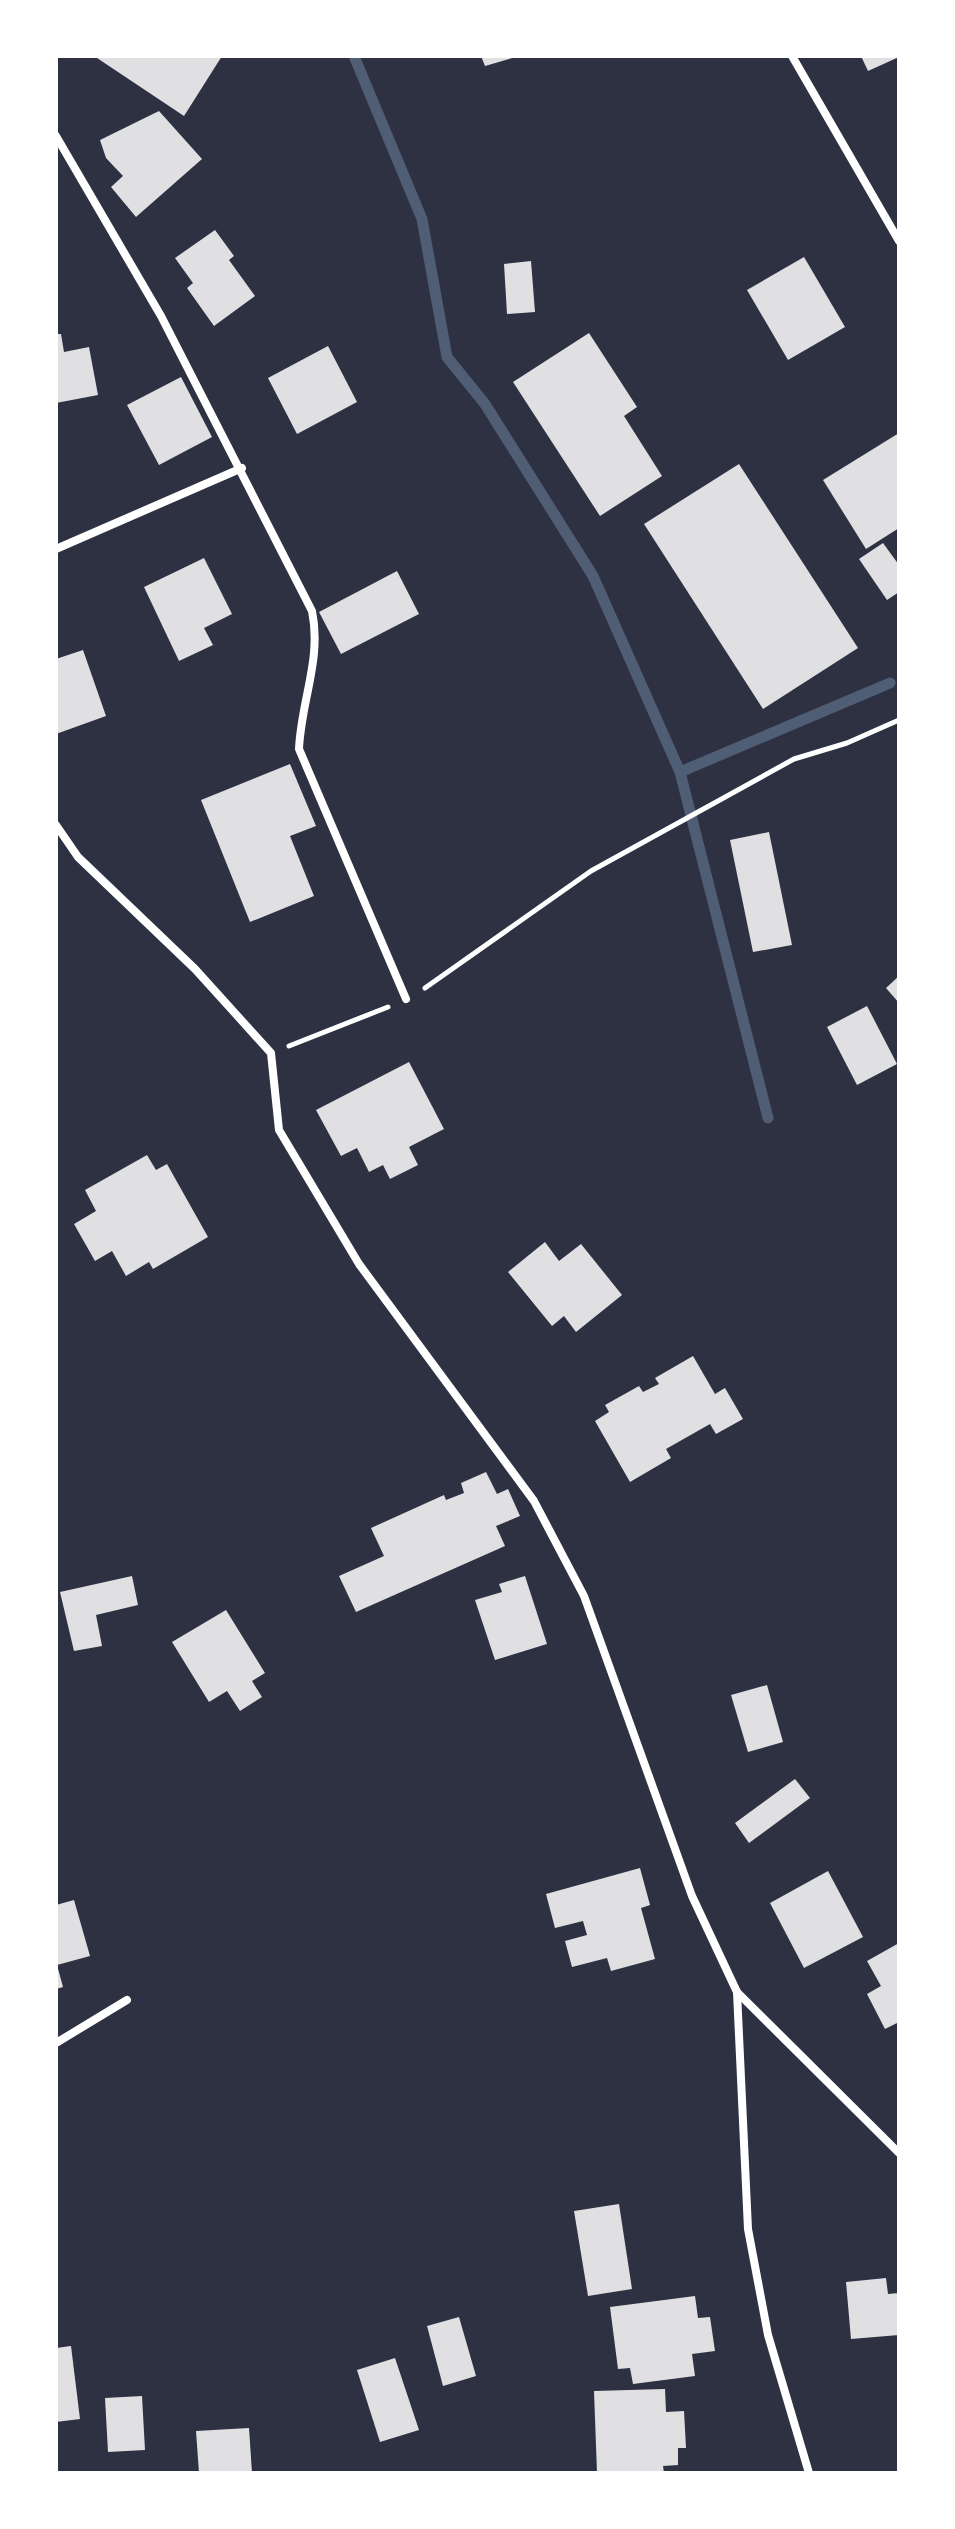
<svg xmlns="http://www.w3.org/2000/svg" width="955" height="2529" font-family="'Titillium Web',sans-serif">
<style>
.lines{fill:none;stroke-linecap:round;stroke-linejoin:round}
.stream{stroke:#4f5d75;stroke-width:11}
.building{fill:#e0e0e3}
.path{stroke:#fff;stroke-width:5}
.minor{stroke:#fff;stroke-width:8}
</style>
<rect width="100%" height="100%" fill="#2d3142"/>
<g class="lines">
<g class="stream">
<path d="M354,56L422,219L447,357L485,404L593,576L680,772L768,1118"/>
<path d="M680,772L890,683"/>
</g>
</g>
<g class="building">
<path d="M94,56H222L184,116Z"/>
<path d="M481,56H516V57L485,66Z"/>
<path d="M861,56H899V57L868,71Z"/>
<path d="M159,111L202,159L136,217L111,187L123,176L106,158L100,140Z"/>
<path d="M215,230L234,256L229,260L255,296L214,326L187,288L193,283L175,258Z"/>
<path d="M804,257L845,327L788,360L747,290Z"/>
<path d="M531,261L535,312L507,314L504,264Z"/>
<path d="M589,333L637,407L624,416L662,476L600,516L513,382Z"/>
<path d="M56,334H61L64,352L89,347L98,395L56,403Z"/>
<path d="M328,346L357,402L297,434L268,378Z"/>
<path d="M181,377L212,437L159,465L127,405Z"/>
<path d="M899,433V528L866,549L823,480Z"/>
<path d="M739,464L858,648L763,709L644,524Z"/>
<path d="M883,543L899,565V592L887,600L859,559Z"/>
<path d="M204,558L232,614L204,628L213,645L179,661L144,587Z"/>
<path d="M397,571L419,614L341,654L319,612Z"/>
<path d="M83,650L106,716L56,734V659Z"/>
<path d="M290,764L316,826L290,836L314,896L250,922L201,800Z"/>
<path d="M769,832L792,945L753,952L730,840Z"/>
<path d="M899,976V1003L886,988Z"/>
<path d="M867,1006L897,1064L857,1085L827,1027Z"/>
<path d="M409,1062L444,1129L409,1147L418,1165L390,1179L383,1165L369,1172L357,1148L341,1156L316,1110Z"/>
<path d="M147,1155L156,1170L167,1164L208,1237L153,1269L149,1262L126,1276L112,1251L95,1261L74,1224L96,1211L85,1190Z"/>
<path d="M545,1242L559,1261L581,1244L622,1295L576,1332L564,1316L552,1326L508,1272Z"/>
<path d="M693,1356L715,1394L725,1388L743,1419L716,1434L710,1424L666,1449L671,1458L630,1482L595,1421L609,1412L605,1405L639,1386L643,1392L659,1384L655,1378Z"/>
<path d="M486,1472L497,1494L508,1489L520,1516L496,1526L505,1546L356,1612L339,1576L384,1556L371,1528L444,1495L446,1500L464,1493L461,1483Z"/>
<path d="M132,1576L138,1605L96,1615L102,1646L74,1651L60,1592Z"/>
<path d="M525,1576L547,1644L495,1660L475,1600L502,1592L499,1584Z"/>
<path d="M226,1610L265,1673L252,1681L262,1697L240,1711L227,1691L209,1702L172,1642Z"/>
<path d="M767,1685L783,1742L748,1752L731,1695Z"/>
<path d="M795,1779L810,1798L749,1843L735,1823Z"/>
<path d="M640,1868L650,1905L641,1908L655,1959L611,1971L607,1958L572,1967L565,1941L587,1935L583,1921L555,1928L546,1894Z"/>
<path d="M828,1871L863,1937L804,1968L770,1903Z"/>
<path d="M74,1900L90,1956L57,1965L63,1987L56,1989V1905Z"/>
<path d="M899,1943V2022L885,2029L867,1994L881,1986L867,1961Z"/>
<path d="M619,2204L632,2289L588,2296L574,2211Z"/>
<path d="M886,2278L888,2294L899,2293V2335L851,2339L846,2282Z"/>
<path d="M695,2296L698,2318L710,2317L715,2351L692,2354L695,2376L633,2384L630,2368L618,2369L610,2307Z"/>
<path d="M459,2317L476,2376L443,2386L427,2326Z"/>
<path d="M71,2346L80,2419L56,2422V2348Z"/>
<path d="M395,2358L419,2430L380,2442L357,2370Z"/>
<path d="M665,2389L666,2412L684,2411L686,2448H678V2465L663,2466L664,2473H597L594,2391Z"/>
<path d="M142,2396L145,2450L108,2452L105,2398Z"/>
<path d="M249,2428L252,2473H199L196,2431Z"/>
</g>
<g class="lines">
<g class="path">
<path d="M425,988L591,871L794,759L847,743L899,720"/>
<path d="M289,1046L388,1007"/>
</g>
<g class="minor">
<path d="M792,56L899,241"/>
<path d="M56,136L161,316L312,611C322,659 301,701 299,749L406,999"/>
<path d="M56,549L242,468"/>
<path d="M56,825L78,857L195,969L271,1053L279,1130L359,1264L534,1501L584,1596L692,1896L737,1992L899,2153"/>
<path d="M737,1992L748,2229L768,2335L809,2473"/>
<path d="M56,2043L127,2000"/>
</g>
</g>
<rect width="955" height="2529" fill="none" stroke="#ffffff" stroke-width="116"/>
</svg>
